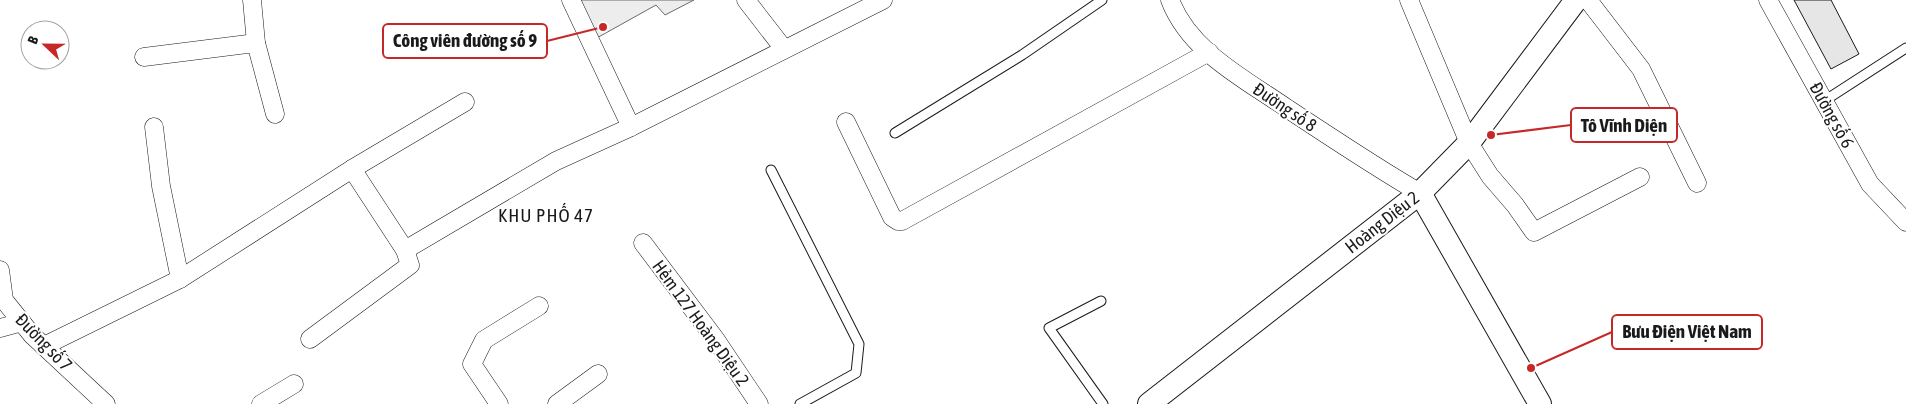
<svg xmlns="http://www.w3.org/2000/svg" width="1906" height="404" font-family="'Asap Condensed',sans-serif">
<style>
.built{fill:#ededed;stroke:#6a6a6a}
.building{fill:#e6e6e6;stroke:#1a1a1a}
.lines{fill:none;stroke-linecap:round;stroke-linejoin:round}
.service-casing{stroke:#1a1a1a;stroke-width:11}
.minor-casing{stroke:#1a1a1a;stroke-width:19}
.tertiary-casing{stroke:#1a1a1a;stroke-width:24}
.service{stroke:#fff;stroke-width:9}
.minor{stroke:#fff;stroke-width:18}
.tertiary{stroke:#fff;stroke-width:22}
.labels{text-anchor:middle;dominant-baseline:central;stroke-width:4;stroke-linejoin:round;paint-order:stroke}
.street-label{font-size:18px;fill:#1a1a1a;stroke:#fff}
.neighbourhood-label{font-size:19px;letter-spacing:1px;fill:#1a1a1a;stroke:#fff}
.leader{fill:none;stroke:#c62828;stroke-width:2}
.callout-dot{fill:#c62828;stroke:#fff;stroke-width:2}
.callout{fill:#fff;stroke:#c62828;stroke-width:2}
.callout-label{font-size:19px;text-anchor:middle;font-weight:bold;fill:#1a1a1a}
</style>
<rect width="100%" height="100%" fill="#fff"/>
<path class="built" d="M577,0H694L665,15L656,5L595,39Z"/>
<path class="building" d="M1794,0H1831L1859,54L1831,69Z"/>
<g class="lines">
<defs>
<g id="service">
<path d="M1824,101L1906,48"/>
<path d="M895,133L1022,55L1102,0"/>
<path d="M771,170L859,344L856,373L800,404"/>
<path d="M1101,301L1049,328L1103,404"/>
</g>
<g id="minor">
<path d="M252,0L256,43L275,114"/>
<path d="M571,0L631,127"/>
<path d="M746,0L784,49"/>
<path d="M1170,0C1190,52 1245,79 1288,109C1332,138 1375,167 1420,193"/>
<path d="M1409,0L1469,143L1490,176L1515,205L1534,232L1640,177"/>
<path d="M1588,0L1641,69L1697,183"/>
<path d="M1768,0L1870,184L1906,222"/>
<path d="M144,57L256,43"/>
<path d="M846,122L892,217L898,221H902L1209,52"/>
<path d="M154,127L161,186L180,279"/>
<path d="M643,243L716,340L759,404"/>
<path d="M405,250L556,161L631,127L883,0"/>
<path d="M0,270L4,300L32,335L106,404"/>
<path d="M0,328L22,322"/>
<path d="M310,339L410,265L405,250L352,169"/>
<path d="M44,346L180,279L352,169L465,102"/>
<path d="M261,404L294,384"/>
<path d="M499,404L472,364L484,340L539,306"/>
<path d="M557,404L598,374"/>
</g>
<g id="tertiary">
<path d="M1420,193L1540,404"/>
<path d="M1149,404L1420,193L1469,143L1576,0"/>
</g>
</defs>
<use href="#service" class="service-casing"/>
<use href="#minor" class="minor-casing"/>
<use href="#tertiary" class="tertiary-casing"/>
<use href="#service" class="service"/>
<use href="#minor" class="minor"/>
<use href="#tertiary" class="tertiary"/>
</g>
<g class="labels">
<g class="street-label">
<text transform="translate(1285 107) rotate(34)">Đường số 8</text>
<text transform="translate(1832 115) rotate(61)">Đường số 6</text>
<text transform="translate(1382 222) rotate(-38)">Hoàng Diệu 2</text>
<text transform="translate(701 323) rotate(54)">Hẻm 127 Hoàng Diệu 2</text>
<text transform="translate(44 342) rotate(46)">Đường số 7</text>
</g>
<g class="neighbourhood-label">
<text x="546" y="215">KHU PHỐ 47</text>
</g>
</g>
<path class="leader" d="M603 27L547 41M1491 135L1571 125M1531 368L1612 332"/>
<g class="callout-dot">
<circle cx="603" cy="27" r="5"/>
<circle cx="1491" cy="135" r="5"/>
<circle cx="1531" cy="368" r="5"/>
</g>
<g class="callout">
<rect x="383" y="24" width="164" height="34" rx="5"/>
<rect x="1571" y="108" width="106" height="34" rx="5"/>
<rect x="1612" y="315" width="150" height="34" rx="5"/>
</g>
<g class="callout-label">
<text x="465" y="47">Công viên đường số 9</text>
<text x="1624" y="132">Tô Vĩnh Diện</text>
<text x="1687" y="338">Bưu Điện Việt Nam</text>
</g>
<g transform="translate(45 45) rotate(292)"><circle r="24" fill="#ffffff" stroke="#a3a3a3"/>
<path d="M0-4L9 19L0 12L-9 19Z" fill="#c62828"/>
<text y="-8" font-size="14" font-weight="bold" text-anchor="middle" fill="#1a1a1a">B</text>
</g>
</svg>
